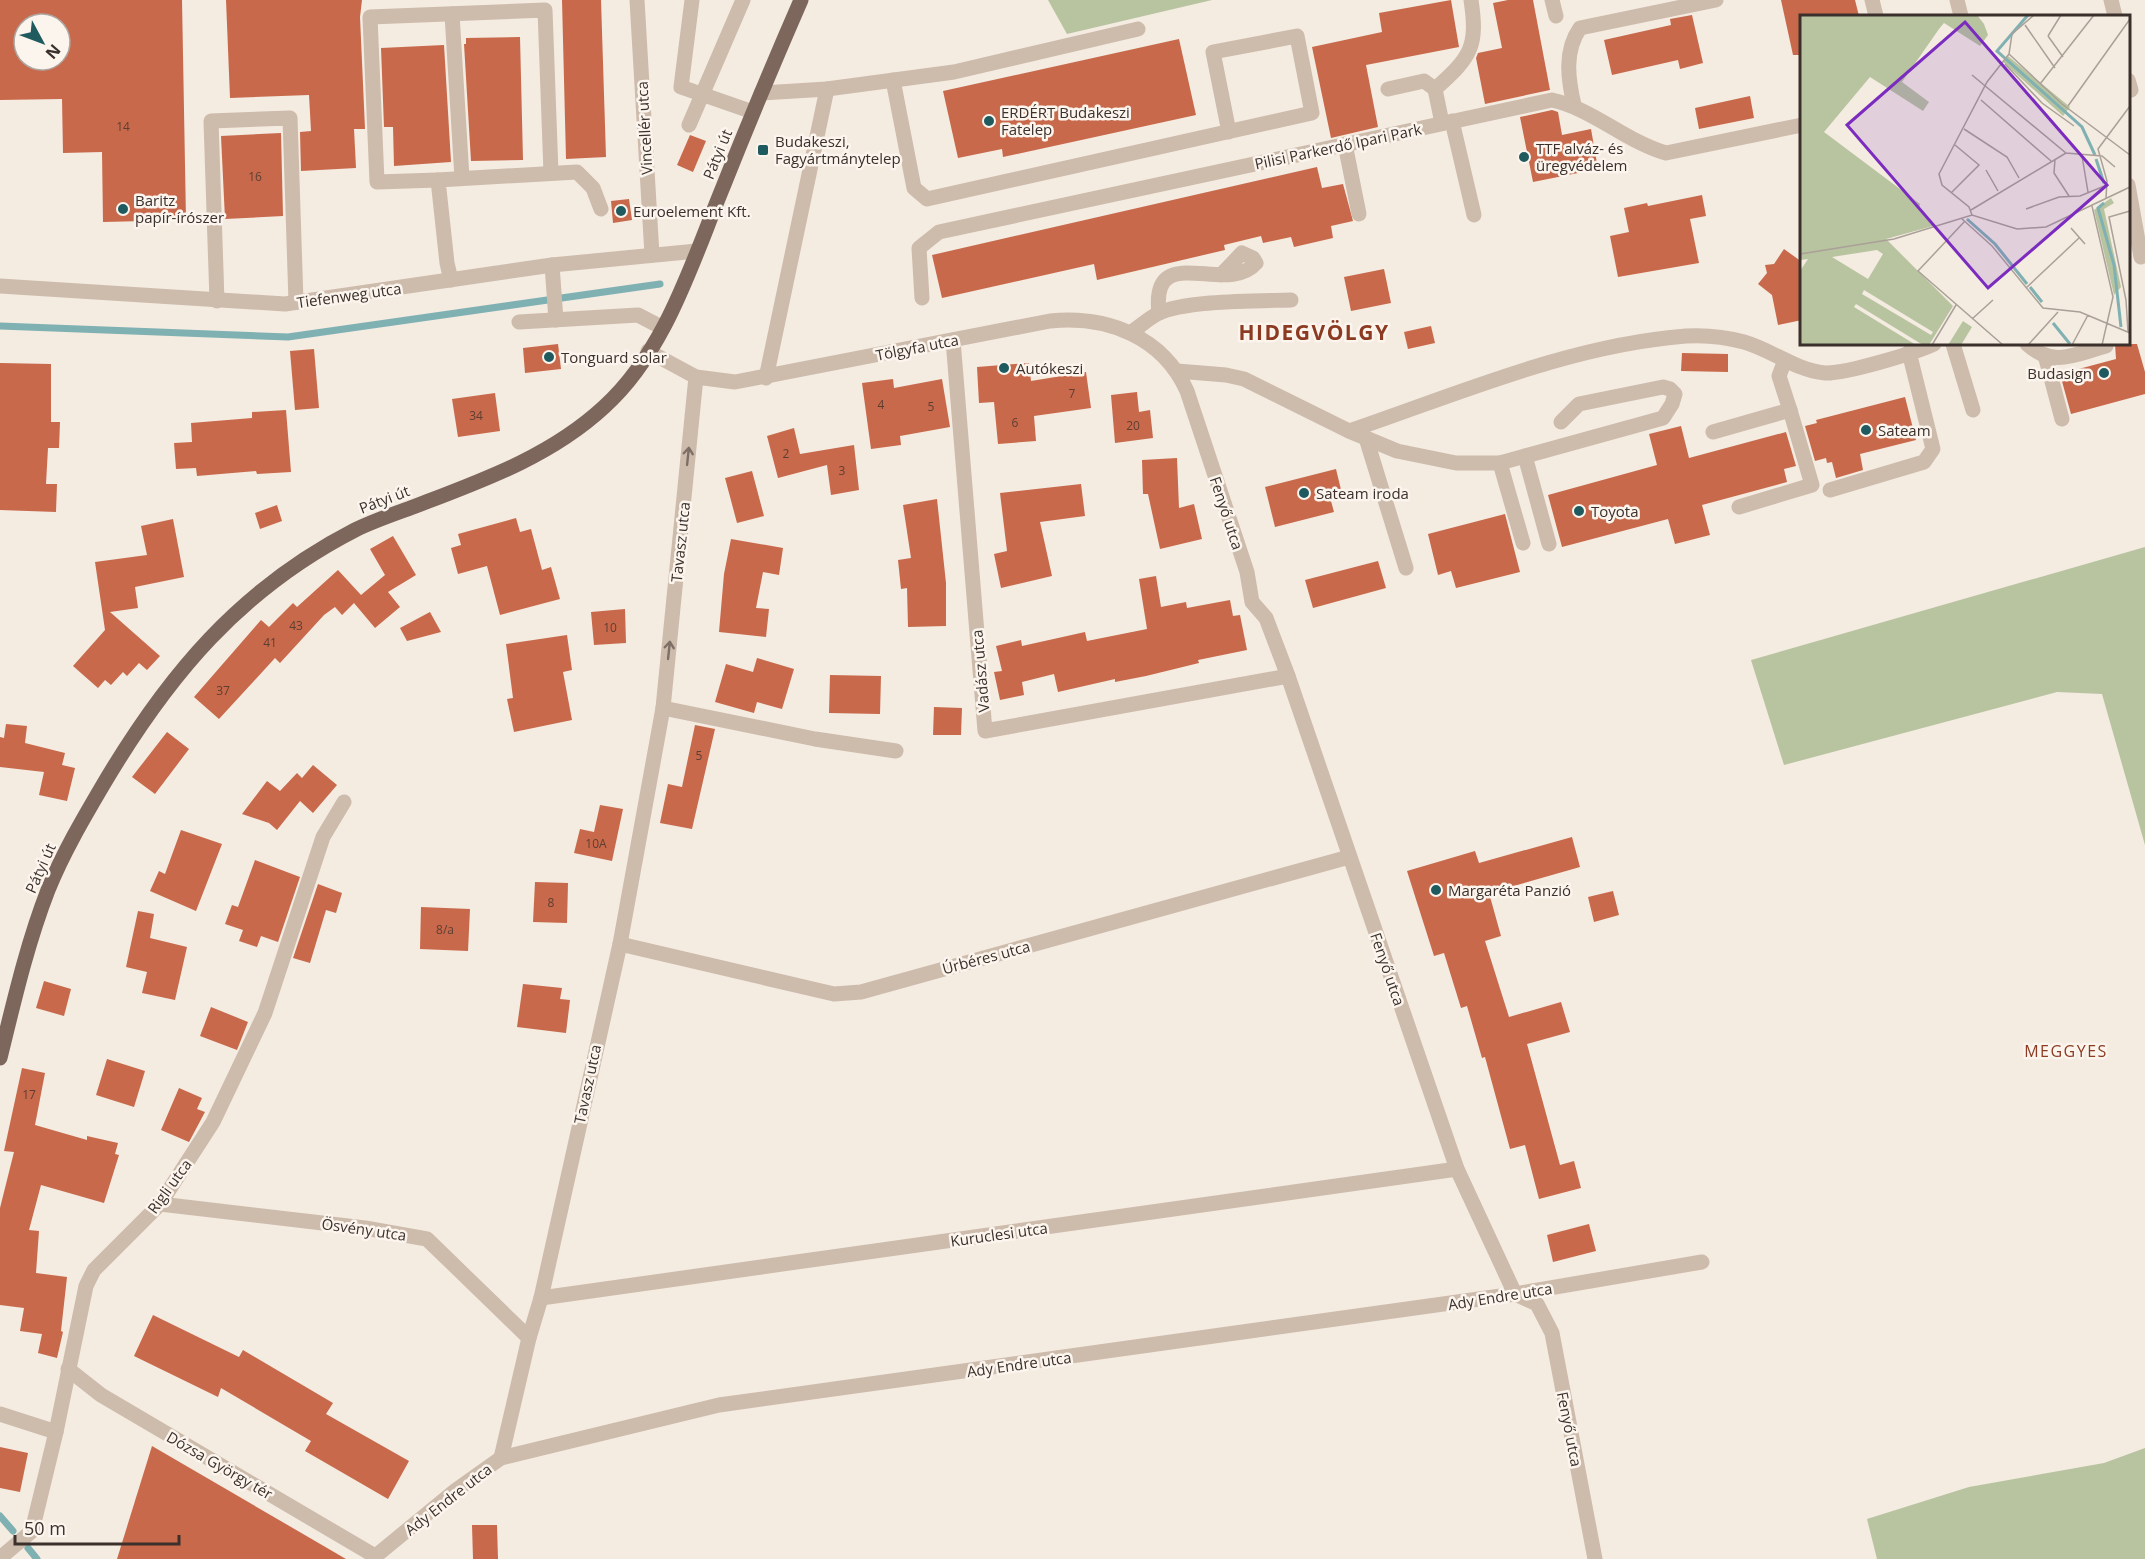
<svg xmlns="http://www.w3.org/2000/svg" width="2145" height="1559" font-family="'Open Sans',sans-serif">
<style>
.green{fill:#b8c4a0}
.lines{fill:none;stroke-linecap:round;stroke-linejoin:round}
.stream{stroke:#7fb0b2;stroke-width:7}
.building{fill:#c8694b;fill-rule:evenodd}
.minor{stroke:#cdbbac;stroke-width:15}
.major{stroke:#7d675c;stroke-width:15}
.oneway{stroke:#7d6f65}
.poi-dot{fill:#1f5a5e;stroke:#fbf5ee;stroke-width:2}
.labels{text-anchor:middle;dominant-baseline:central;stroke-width:5;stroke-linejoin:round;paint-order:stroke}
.number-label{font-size:12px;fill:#5e3e33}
.poi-label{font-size:15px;fill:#3b302b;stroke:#fbf5ee;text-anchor:start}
.street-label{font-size:15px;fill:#3b302b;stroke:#fbf5ee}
.neighbourhood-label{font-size:16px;letter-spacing:1.5px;fill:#8c3b22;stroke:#fbf5ee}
.district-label{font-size:21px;font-weight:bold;letter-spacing:1.5px;fill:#8c3b22;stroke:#fbf5ee}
.inset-river{fill:none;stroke:#7fb0b2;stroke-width:3}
.inset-road{fill:none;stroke:#aaa098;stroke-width:1.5}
.view{fill:#7b2cbf;fill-opacity:0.15;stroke:#7b2cbf;stroke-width:3}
.inset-edge{fill:none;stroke:#3b302b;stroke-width:3}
</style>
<rect width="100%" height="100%" fill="#f4ebe1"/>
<g class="green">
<path d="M1048,0H1212L1067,34Z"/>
<path d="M2145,547V845L2102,694L2057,692L1784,765L1751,660Z"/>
<path d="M2145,1448V1559H1877L1867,1519L1969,1487L2104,1463Z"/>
</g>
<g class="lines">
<g class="stream">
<path d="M0,326L288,337L660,284"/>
<path d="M0,1516L13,1531"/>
<path d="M28,1548L37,1559"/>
</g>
</g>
<g class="building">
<path d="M0,0H182L186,220L103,222L102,152L63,153L62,99L0,100ZM24,24H60V60H24Z"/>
<path d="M226,0H362L360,17L365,129H354L356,168L301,171L300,132L311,131L309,95L230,98Z"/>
<path d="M562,0H601L606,157L566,159Z"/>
<path d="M1451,0L1459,47L1366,65L1378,127L1331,138L1312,47L1382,32L1379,13Z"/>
<path d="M1508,0H1533L1550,90L1485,104L1476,58L1478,53L1502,48L1493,3Z"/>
<path d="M1781,0H1855L1859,16H1802V55H1793Z"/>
<path d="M1692,15L1703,63L1680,69L1678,60L1612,75L1604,40L1671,25L1670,19Z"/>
<path d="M520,37L523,160L471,161L464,44H466V38Z"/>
<path d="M1179,39L1196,115L1003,157L1002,149L958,158L943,91Z"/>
<path d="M444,45L451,162L394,166L393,127H384L381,48Z"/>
<path d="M1750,96L1754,118L1699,129L1695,108Z"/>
<path d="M1552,110L1558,112L1562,135L1591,129L1598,169L1533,182L1520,117Z"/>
<path d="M281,133L283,216L225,219L221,136Z"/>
<path d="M690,135L706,141L693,172L677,165Z"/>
<path d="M1317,167L1322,188L1343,184L1353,221L1331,226L1333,238L1294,247L1291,237L1263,243L1261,236L1224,245L1225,250L1097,280L1094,264L942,298L932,255Z"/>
<path d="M1702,195L1706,216L1690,219L1699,263L1618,277L1610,236L1629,232L1624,208L1647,203L1648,206Z"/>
<path d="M629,199L632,220L613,223L611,201Z"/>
<path d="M1784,249L1802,262V320L1778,325L1772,295L1758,284L1767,273L1765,265L1774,264Z"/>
<path d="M1384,269L1391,303L1351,311L1344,277Z"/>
<path d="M1431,326L1435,343L1408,349L1404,332Z"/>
<path d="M558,344L561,369L525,373L523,348Z"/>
<path d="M2115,344H2137L2145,372V394L2071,414L2060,374L2116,359Z"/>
<path d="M314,349L319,408L295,410L290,351Z"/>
<path d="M1682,353L1728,354V372L1681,371Z"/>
<path d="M0,363L51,364V422H60L59,448H48L46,484H57L56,512L0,510Z"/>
<path d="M1029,363L1031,381L1086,372L1091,408L1034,416L1036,441L998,444L994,402L979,403L977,367Z"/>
<path d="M893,379L894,388L942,379L950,427L900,436L901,445L871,449L862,383Z"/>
<path d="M1137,392L1139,412L1150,410L1153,438L1115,443L1111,395Z"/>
<path d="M495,393L500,431L458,437L452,399Z"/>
<path d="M1905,397L1916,440L1860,454L1863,470L1836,478L1832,462L1827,463L1826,458L1815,461L1805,426L1817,423L1816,420Z"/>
<path d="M286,410L291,472L257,474L256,471L197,476L196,468L176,469L174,443L192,442L191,423L252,418V412Z"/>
<path d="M1681,426L1689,458L1786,432L1796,466L1784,469L1787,482L1702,505L1710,535L1675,544L1668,519L1562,547L1548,495L1657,465L1649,434Z"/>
<path d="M794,428L800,454L854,445L859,490L831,495L827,465L778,478L767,436Z"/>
<path d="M1177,458L1179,508L1194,504L1202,539L1160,549L1148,494H1143L1142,460Z"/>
<path d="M1336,469L1343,498L1331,501L1334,512L1275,527L1265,487Z"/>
<path d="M752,471L764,516L737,523L725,478Z"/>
<path d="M1081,484L1085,516L1040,522L1052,576L1001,588L994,554L1007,551L1000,493Z"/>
<path d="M937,499L946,583V626L908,627L907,588L901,589L898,560L911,558L903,505Z"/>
<path d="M277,505L282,521L260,529L255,513Z"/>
<path d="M1505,514L1520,572L1456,588L1451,571L1438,575L1428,534Z"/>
<path d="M516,518L520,532L531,529L542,570L551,567L560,599L500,615L487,566L458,574L451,548L461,545L458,534Z"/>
<path d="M173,519L184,577L135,587L138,608L110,612L160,656L147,670L139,663L127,676L123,672L111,685L105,680L98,688L73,666L105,630L95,562L147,555L141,526Z"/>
<path d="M393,536L416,575L388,592L400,607L375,628L354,603L342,615L335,607L324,615L280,663L275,658L219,719L194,697L261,620L269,627L293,603L297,607L338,570L361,595L385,575L370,549Z"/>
<path d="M731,539L783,548L779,575L763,572L756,608L769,609L766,637L719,632L724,574Z"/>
<path d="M1378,561L1386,588L1313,608L1305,580Z"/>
<path d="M1156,576L1161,607L1186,602L1187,608L1230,600L1233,616L1240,615L1247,650L1198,660L1199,663L1146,676L1115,682V679L1058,692L1054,674L1022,682L1024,695L1000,700L994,672L1002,671L996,646L1021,640L1022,646L1085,632L1087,641L1147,629L1139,579Z"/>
<path d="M625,609L626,643L594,645L591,612Z"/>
<path d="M430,612L441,632L407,641L400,628Z"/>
<path d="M567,635L572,670L563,672L572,720L514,732L507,699L513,698L506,644Z"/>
<path d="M757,658L794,669L782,709L757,702L754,713L715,702L726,664L753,672Z"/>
<path d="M830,675L881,676L880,714L829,713Z"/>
<path d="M934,707L962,708L961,735H933Z"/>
<path d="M6,724L27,726L25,743L65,753L62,765L75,768L67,801L39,795L44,772L0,767V737L4,738Z"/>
<path d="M695,725L715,729L692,829L660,823L668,784L682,787Z"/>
<path d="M167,732L189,749L155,794L132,777Z"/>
<path d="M313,765L337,785L313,813L300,801L277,830L269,823L242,814L267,781L280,791L297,773L302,778Z"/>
<path d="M600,805L623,809L612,861L574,853L580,829L594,832Z"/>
<path d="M181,830L222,844L196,911L150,891L159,871L165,874Z"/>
<path d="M1572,837L1580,867L1489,893L1501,936L1485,941L1509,1017L1561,1002L1570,1032L1527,1044L1560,1165L1574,1161L1581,1188L1539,1199L1525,1145L1510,1149L1485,1057L1482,1058L1467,1006L1461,1008L1444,953L1434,956L1407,871L1475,851L1479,863Z"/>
<path d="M255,860L300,877L278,942L261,936L257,947L239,941L243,930L225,924L232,905L238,907Z"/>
<path d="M535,882L568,883L567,923L533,922Z"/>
<path d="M318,884L342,893L336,913L326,910L310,963L293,958Z"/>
<path d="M1613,891L1619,915L1594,922L1588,897Z"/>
<path d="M421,907L470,909L468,951L420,949Z"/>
<path d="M138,911L154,914L150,938L187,947L175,1000L142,993L147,972L126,967Z"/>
<path d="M44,981L71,989L64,1016L36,1008Z"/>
<path d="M523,984L562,988L560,999L570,1000L566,1033L517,1027Z"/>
<path d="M211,1007L248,1022L237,1050L200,1036Z"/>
<path d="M107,1059L145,1071L134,1107L96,1095Z"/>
<path d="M22,1068L45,1073L35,1125L87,1140V1136L118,1143L115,1154L119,1155L104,1203L41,1185L29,1230L39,1231L36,1273L67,1277L61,1331L63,1332L57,1358L38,1353L42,1334L20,1331L24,1308L0,1305V1208L14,1152L4,1151Z"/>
<path d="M179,1088L202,1098L197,1109L205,1112L189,1142L161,1130Z"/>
<path d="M1589,1224L1596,1251L1553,1262L1547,1235Z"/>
<path d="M153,1315L239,1357L243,1350L333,1403L326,1414L409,1461L388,1499L305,1451L311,1441L221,1388L218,1397L134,1356Z"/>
<path d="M152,1446L346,1559H117Z"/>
<path d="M0,1447L28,1453L20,1492L0,1488Z"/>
<path d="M472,1525H497L498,1559H473Z"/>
</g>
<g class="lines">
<g class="minor">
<path d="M637,0L652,255"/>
<path d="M692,0L681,87L753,112"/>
<path d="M1552,0L1556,16"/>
<path d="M1872,0L1876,16"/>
<path d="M1957,0L1961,16"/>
<path d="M2111,0L2115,16"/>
<path d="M452,14L462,178"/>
<path d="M893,80L914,188L927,199L1312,113L1297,36L1213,52L1229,132"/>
<path d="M2128,80L2131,90"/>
<path d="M1388,89L1424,81L1435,89"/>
<path d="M761,93L827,89L954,72L1138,29"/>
<path d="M1574,105C1568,79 1564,51 1580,28L1716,0"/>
<path d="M1452,121L1474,215"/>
<path d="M1442,123L1435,89C1471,57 1478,47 1471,0"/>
<path d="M689,125L743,0"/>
<path d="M1345,144L1359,214"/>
<path d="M438,180L377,182L370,17L545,10L551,173"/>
<path d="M2128,185L2141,257"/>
<path d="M552,265L556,320"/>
<path d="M451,280L447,263L438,180L577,172L593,188L601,209"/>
<path d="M0,286L285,304L552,265L697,251"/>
<path d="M922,298L919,248L939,232L1552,100C1593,109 1625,141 1666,153L1802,125"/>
<path d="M217,301L211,121L290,118L296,302"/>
<path d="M1159,313C1150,239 1227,297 1256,263L1253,258L1242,253L1221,275"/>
<path d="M519,322L638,315L663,328"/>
<path d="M1130,333C1139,327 1148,319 1157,314C1183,300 1260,301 1291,300"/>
<path d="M953,340L985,731L1288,676"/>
<path d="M1953,344L1973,410"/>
<path d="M2027,344C2053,368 2076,354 2106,346"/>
<path d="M648,351L696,377L735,382L1050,321C1107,315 1163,337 1187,391L1247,572L1252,602L1266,618L1288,676L1457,1169L1515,1294L1537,1304L1552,1333L1595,1559"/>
<path d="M2045,355L2062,419"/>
<path d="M1177,371L1226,375L1244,379L1349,431C1458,394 1570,345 1686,336C1705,335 1726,337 1744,342C1772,350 1795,370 1825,373C1845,374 1915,353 1934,344"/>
<path d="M766,378L827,89"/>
<path d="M1349,431L1397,451L1456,463H1500L1663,418L1672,404L1675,394L1670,389L1663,387L1579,404L1561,422"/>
<path d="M1713,432L1790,410L1779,376L1785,360"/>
<path d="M1366,438L1406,568"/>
<path d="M1525,456L1549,544"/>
<path d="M1500,463L1523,543"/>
<path d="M1830,490L1924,462L1933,449L1909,352"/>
<path d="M1739,507L1812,485L1790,410"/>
<path d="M663,708L815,739L896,751"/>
<path d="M620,944L834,994L861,992L1349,857"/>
<path d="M160,1204L365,1228L427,1239L529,1338"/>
<path d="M541,1298L1457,1169"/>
<path d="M68,1369L101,1395L375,1556"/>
<path d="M0,1414L56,1432"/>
<path d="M501,1458L529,1338L541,1298L620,944L663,708L696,377"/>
<path d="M0,1558L32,1531L56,1432L86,1286L94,1270L160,1204L213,1122L265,1013L323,837L344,802"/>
<path d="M372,1559L456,1490L501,1458L719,1405L1515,1294L1702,1262"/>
</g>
<path class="major" d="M0,1058C14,1001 27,944 48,890C63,853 83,819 103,785C168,675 240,589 355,530C373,521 394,514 413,507C481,481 550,457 604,407C666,351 692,262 723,187C748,124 774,62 801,0"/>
</g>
<defs><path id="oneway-shaft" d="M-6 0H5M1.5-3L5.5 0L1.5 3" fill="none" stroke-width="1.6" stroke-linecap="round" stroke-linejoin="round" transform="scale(1.5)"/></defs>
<g class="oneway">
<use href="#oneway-shaft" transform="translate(688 456) rotate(-84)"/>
<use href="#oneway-shaft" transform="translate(669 650) rotate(-84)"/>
</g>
<g class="poi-dot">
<circle cx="989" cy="121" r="6"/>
<rect x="757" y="144" width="12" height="12" rx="3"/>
<circle cx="1524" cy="157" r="6"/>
<circle cx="123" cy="209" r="6"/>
<circle cx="621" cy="211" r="6"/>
<circle cx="549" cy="357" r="6"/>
<circle cx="1004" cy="368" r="6"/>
<circle cx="2104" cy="373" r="6"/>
<circle cx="1866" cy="430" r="6"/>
<circle cx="1304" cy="493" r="6"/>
<circle cx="1579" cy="511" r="6"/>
<circle cx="1436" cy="890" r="6"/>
</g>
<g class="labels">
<g class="number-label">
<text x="123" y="126">14</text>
<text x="255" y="176">16</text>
<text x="1072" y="393">7</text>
<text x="881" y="404">4</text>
<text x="931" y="406">5</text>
<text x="476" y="415">34</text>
<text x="1015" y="422">6</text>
<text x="1133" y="425">20</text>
<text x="786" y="453">2</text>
<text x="842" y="470">3</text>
<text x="296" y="625">43</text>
<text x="610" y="627">10</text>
<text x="270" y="642">41</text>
<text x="223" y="690">37</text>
<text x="699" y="755">5</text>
<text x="596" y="843">10A</text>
<text x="551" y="902">8</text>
<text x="445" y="929">8/a</text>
<text x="29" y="1094">17</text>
</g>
<g class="poi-label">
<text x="1001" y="112">ERDÉRT Budakeszi<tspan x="1001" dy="17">Fatelep</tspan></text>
<text x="775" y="141">Budakeszi,<tspan x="775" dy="17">Fagyártmánytelep</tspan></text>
<text x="1536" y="148">TTF alváz- és<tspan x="1536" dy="17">üregvédelem</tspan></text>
<text x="135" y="200">Baritz<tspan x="135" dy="17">papír-írószer</tspan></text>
<text x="633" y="211">Euroelement Kft.</text>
<text x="561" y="357">Tonguard solar</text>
<text x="1016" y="368">Autókeszi</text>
<text x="2092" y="373" text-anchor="end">Budasign</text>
<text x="1878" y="430">Sateam</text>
<text x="1316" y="493">Sateam iroda</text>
<text x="1591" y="511">Toyota</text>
<text x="1448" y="890">Margaréta Panzió</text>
</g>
<g class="street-label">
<text transform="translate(644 128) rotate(-93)">Vincellér utca</text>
<text transform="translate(1338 146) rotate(-12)">Pilisi Parkerdő Ipari Park</text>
<text transform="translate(717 154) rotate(-68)">Pátyi út</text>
<text transform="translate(349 295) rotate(-8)">Tiefenweg utca</text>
<text transform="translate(917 347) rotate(-11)">Tölgyfa utca</text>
<text transform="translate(384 499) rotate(-21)">Pátyi út</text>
<text transform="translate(1227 513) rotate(72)">Fenyő utca</text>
<text transform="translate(680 542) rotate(-84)">Tavasz utca</text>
<text transform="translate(980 671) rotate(-95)">Vadász utca</text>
<text transform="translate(40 868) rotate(-66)">Pátyi út</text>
<text transform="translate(986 957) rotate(-15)">Úrbéres utca</text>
<text transform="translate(1388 969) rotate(71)">Fenyő utca</text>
<text transform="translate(587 1084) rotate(-78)">Tavasz utca</text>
<text transform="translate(169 1186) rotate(-54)">Rigli utca</text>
<text transform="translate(364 1229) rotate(8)">Ösvény utca</text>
<text transform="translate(999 1234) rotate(-8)">Kuruclesi utca</text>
<text transform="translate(1500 1296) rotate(-9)">Ady Endre utca</text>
<text transform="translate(1019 1364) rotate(-8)">Ady Endre utca</text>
<text transform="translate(1570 1429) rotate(79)">Fenyő utca</text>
<text transform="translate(220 1465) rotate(30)">Dózsa György tér</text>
<text transform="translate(448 1499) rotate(-38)">Ady Endre utca</text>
</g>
<g class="neighbourhood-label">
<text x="2066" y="1051">MEGGYES</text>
</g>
<g class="district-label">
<text x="1314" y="332">HIDEGVÖLGY</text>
</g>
</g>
<g transform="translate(1800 15)">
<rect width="330" height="330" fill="#f4ebe1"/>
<path d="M0,0H177L184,9L188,20L180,31L144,8L139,14L102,67L129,87L123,96L70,62L24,117L120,189L119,195L133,211L86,224L153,291L129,330H123L56,289L54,292L116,330H0V256L8,244L0,245ZM77,235L83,239L68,264L32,242ZM64,275L133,317L131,320L62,279ZM208,41L270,92L263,101L203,47ZM311,183L314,188L304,194L321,272L314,280L294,195ZM163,306L172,312L161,330H148Z" fill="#b8c4a0" fill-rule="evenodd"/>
<path class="inset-river" d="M228,0L197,36L282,112L295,140M296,144L304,168M304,188L298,193L314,250L321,312M167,204L195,229L227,269M230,272L242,287M253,308L270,329"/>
<path class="inset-road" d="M225,10L255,53M248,21L263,42M248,21L261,0M209,39L262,89L330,140M209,39L212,19L234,0M205,49L242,88L274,111M172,60L266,138L302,141L315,152M240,69L294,0M181,85L251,146M268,91L330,4M164,114L207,142L219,163M282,141L288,177M255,144L254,158L269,181M186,155L198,176M151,178L179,150L155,130M306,183L307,166L298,134L330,91M292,191L313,282L302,330M226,194L259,182L280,181L307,170M171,195L266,138M172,200L169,192L142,170L139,159L187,67L209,39M161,203L192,231L243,293L280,297L330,318M165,206L118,256L203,330M271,213L285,229M0,239L94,224L172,200L217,214L246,212L330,172M226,273L279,223M172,304L193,285M328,317L326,285L309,202L330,196M132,330L156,290M228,330L258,297M272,330L288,300"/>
<path class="view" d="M165,7L307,170L188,273L47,110Z"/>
<rect width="330" height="330" class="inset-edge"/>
</g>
<g transform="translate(42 42) rotate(131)"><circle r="28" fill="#fbf5ee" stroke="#aea6a0" stroke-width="1.5"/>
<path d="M0-4.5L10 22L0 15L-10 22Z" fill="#1f5a5e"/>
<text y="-9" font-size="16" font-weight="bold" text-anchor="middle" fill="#3b302b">N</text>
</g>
<path d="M15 1535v9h164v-9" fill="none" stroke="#3b302b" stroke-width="3"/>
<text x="24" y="1535" font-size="18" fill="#3b302b" stroke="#fbf5ee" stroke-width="4.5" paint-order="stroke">50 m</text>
</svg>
